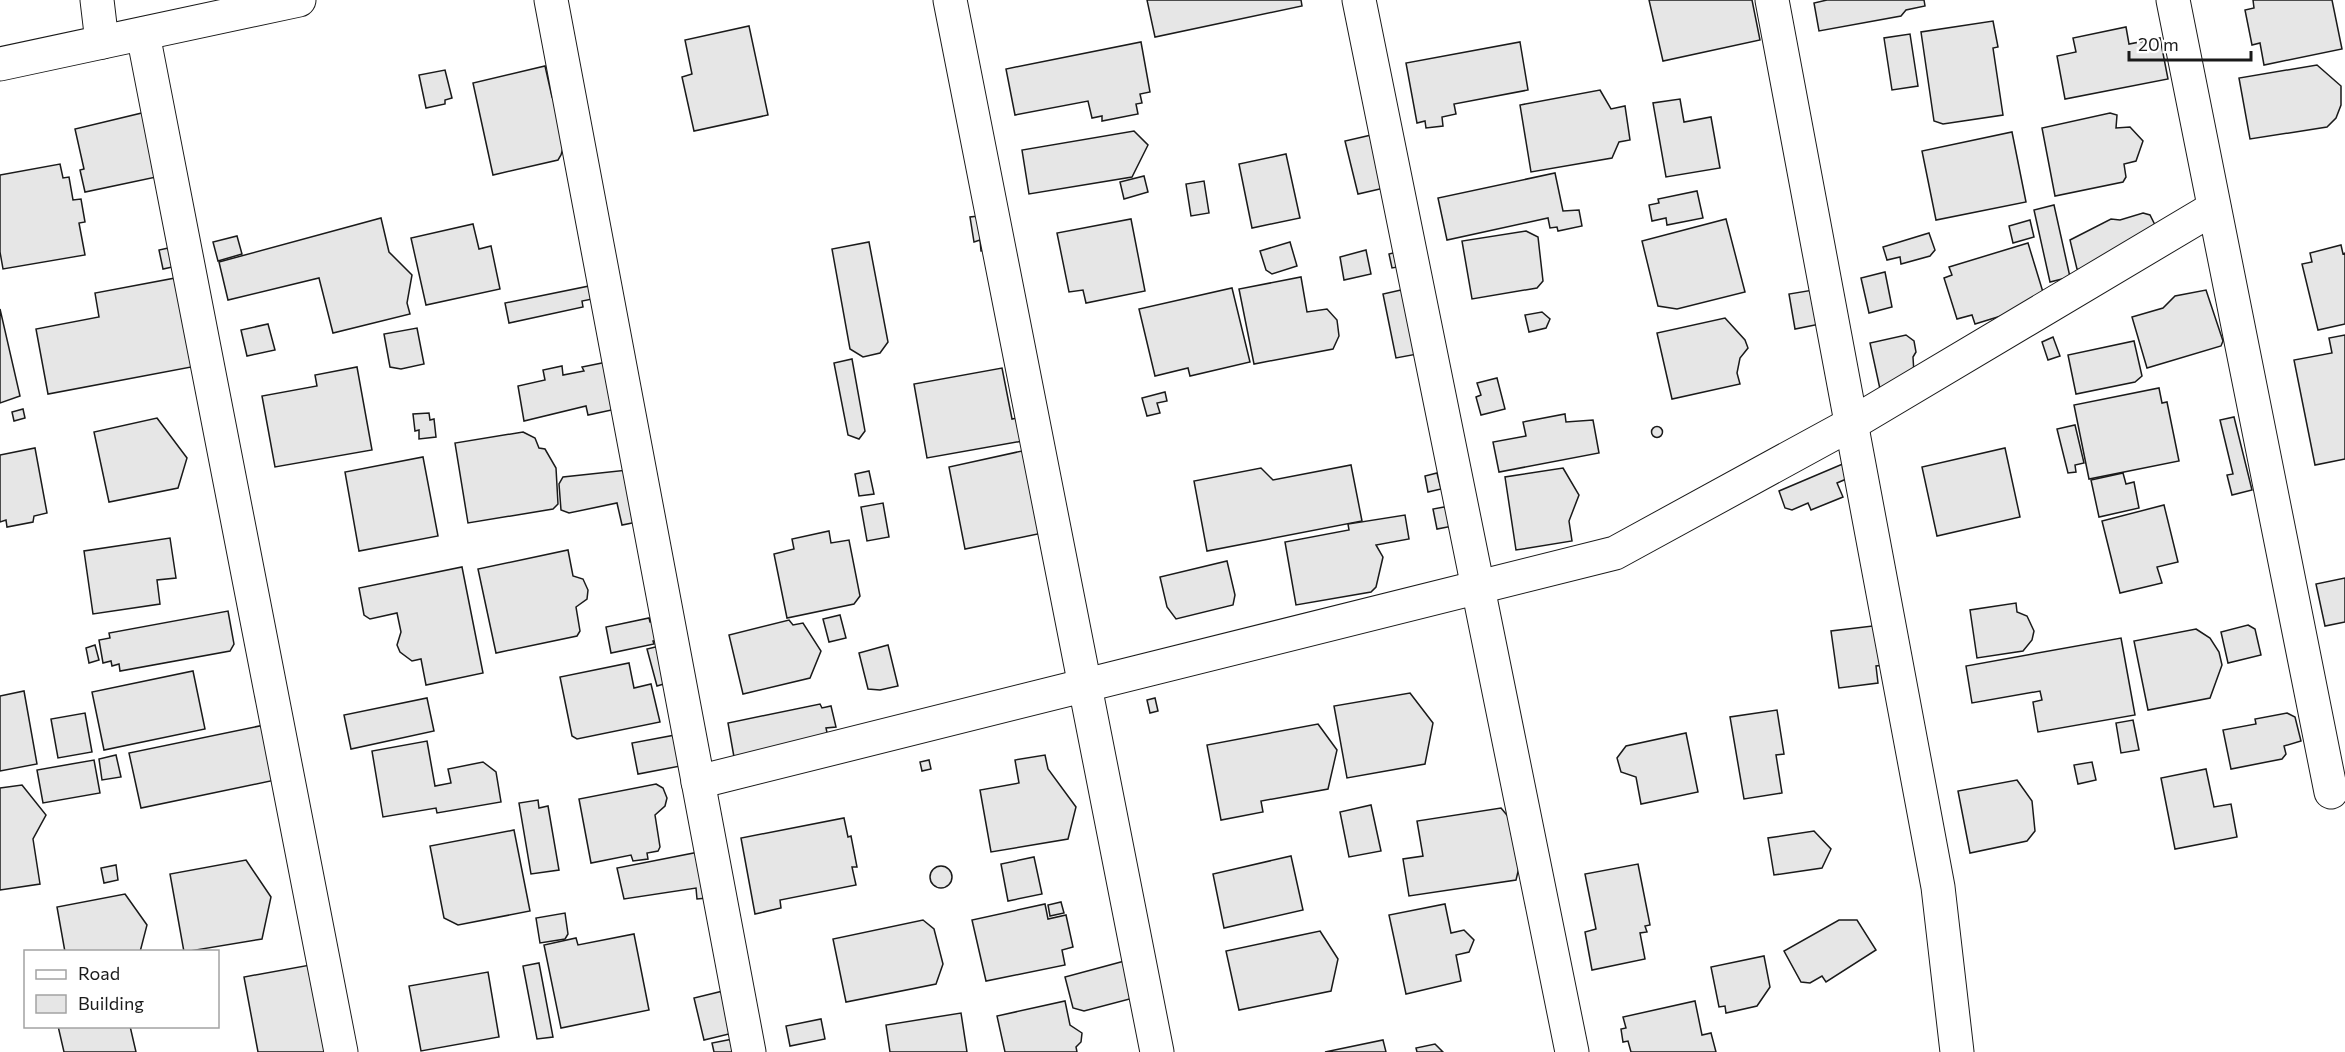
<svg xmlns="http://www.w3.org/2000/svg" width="2345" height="1052" font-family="Commissioner,sans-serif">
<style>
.building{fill:#e6e6e6;stroke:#1a1a1a;stroke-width:1.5}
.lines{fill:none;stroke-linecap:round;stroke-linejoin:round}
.street-casing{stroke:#1a1a1a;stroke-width:35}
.secondary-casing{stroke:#1a1a1a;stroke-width:35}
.street{stroke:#fff;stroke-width:33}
.secondary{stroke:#fff;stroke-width:33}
</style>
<rect width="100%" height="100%" fill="#fff"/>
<g class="building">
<path d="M1147,0H1301L1302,6L1155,37Z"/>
<path d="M1649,0H1752L1760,40L1663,61Z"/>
<path d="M1827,0H1924L1925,6L1906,10L1901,16L1819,31L1814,3Z"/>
<path d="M2253,0H2332L2342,49L2264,65L2260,43L2252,45L2245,10L2254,8Z"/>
<path d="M1993,21L1998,47L1993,48L2003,115L1943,124L1934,121L1921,32Z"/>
<path d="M749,26L768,115L694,131L682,77L692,74L685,40Z"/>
<path d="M2126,27L2129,44L2160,38L2168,79L2065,99L2057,56L2076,52L2073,38Z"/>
<path d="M1910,34L1918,86L1892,90L1884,38Z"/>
<path d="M1141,42L1150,92L1140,94L1142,103L1136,104L1138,114L1102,121V116L1092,118L1088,101L1015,115L1006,69Z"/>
<path d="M1520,42L1528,90L1454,104L1456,114L1442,117L1443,126L1426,128L1425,121L1417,123L1406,63Z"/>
<path d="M2317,65L2341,86V105L2336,118L2327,127L2250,139L2239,78Z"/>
<path d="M545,66L552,97L569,127L561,155L558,160L493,175L473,83Z"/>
<path d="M445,70L452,98L445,100V104L426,108L419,75Z"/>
<path d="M1600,90L1611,109L1625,106L1630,140L1619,142L1612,158L1531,172L1520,105Z"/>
<path d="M1680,99L1684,122L1711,117L1720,168L1666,177L1653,103Z"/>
<path d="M146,112L161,176L85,192L80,170L84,169L75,129Z"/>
<path d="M2110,113L2117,115L2116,128L2130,127L2143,141L2136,161L2124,164L2126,177L2123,182L2055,196L2042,128Z"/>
<path d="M1134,131L1148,145L1132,177L1029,194L1022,150Z"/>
<path d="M2012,132L2026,202L1936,220L1922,151Z"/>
<path d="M1380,133L1393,186L1358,194L1345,141Z"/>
<path d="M1286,154L1300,218L1252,228L1239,164Z"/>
<path d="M60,164L63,178L69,177L73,200L81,199L85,222L79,223L85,255L3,269L0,252V175Z"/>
<path d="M1555,173L1563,211L1579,210L1582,226L1558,231L1557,227L1550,228L1548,218L1447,240L1438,198Z"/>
<path d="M1144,176L1148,192L1124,199L1120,182Z"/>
<path d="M1204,181L1209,213L1191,216L1186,184Z"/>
<path d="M1697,191L1703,218L1667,225L1666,218L1652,221L1649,205L1659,203L1658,199Z"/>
<path d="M2054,205L2070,277L2050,282L2034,210Z"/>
<path d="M2143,213L2150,215L2155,225L2085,273L2077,269L2070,240L2111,219L2120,220Z"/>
<path d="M988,215L990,250L981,251L980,240L974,242L970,217Z"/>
<path d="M381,218L389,252L412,275L407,303L410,314L333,333L319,278L228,300L219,262Z"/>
<path d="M1131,219L1145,291L1086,303L1083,290L1069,292L1057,233Z"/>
<path d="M1726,219L1745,292L1677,309L1658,306L1642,241Z"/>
<path d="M2030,220L2034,237L2013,243L2009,226Z"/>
<path d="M473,224L479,249L491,246L500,289L426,305L411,238Z"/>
<path d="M1526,231L1538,237L1543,281L1537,288L1472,299L1462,241Z"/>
<path d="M1929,233L1935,250L1930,256L1901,264L1900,257L1887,260L1883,247Z"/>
<path d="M237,236L242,254L218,261L213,242Z"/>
<path d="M869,242L888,342L880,353L863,357L850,349L832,249Z"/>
<path d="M1290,242L1297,266L1272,274L1266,270L1260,251Z"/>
<path d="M2028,243L2046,302L1975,324L1972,315L1957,319L1944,278L1952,275L1949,267Z"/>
<path d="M2341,245L2343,254L2345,253V324L2318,330L2302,264L2312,262L2310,253Z"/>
<path d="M173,247L177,266L163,269L159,250Z"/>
<path d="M1366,250L1371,274L1344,280L1340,257Z"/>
<path d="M1405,250L1409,265L1392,268L1389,254Z"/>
<path d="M1885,272L1892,307L1869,313L1861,278Z"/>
<path d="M186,276L202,365L48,394L36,329L99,317L95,293Z"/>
<path d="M1301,277L1307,312L1327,309L1337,320L1339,336L1333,349L1254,364L1239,289Z"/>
<path d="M599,284L602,297L582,301L583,307L509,323L505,303Z"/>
<path d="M1232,288L1250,362L1190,376L1188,368L1155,376L1139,309Z"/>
<path d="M1410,288L1423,353L1396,358L1383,294Z"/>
<path d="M1819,289L1825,323L1795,329L1789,294Z"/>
<path d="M2206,290L2223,341L2221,346L2147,368L2132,317L2163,308L2175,296Z"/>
<path d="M0,309L20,396L0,403Z"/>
<path d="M1542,312L1550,319L1546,328L1529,332L1525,315Z"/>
<path d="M1725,318L1745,340L1748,348L1740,358L1737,373L1740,384L1672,399L1657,333Z"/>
<path d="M268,324L275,350L247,356L241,330Z"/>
<path d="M417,328L424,364L401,369L390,367L384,334Z"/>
<path d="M1906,335L1914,341L1916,352L1913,357L1914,374L1880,389L1870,343Z"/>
<path d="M2345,335V459L2315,465L2294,360L2332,353L2329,338Z"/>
<path d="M2053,337L2060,356L2048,360L2042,342Z"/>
<path d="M2134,341L2142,376L2135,382L2076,394L2068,355Z"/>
<path d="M852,359L865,431L859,439L848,435L834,363Z"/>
<path d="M612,361L621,408L588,415L586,406L524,421L518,386L545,380L543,370L562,366L563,375L584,371L582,367Z"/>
<path d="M357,367L372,450L275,467L262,396L317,386L315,375Z"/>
<path d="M1002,368L1012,419L1030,415L1034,439L927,458L914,384Z"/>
<path d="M1497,378L1505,409L1481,415L1476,397L1481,395L1477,383Z"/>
<path d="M2159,388L2162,403L2167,402L2179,461L2089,479L2074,405Z"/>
<path d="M1165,392L1167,401L1157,403L1160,413L1147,416L1142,398Z"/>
<path d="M23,409L25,418L14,421L12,412Z"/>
<path d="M429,413L430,420L434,419L436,437L419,439V430L415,431L413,414Z"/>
<path d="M1565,414L1566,422L1593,420L1599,453L1499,472L1493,442L1526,436L1523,422Z"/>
<path d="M2234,417L2252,490L2232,495L2227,475L2233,474L2220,420Z"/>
<path d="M157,418L187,458L178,488L109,502L94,432Z"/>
<path d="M2075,425L2084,463L2075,465L2076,472L2068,473L2057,429Z"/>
<circle cx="1657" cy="432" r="5.5"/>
<path d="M523,432L535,438L539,448L545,449L556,468L558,504L553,509L468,523L455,443Z"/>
<path d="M35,448L47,513L34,516L33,522L7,527L6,520L0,522V455Z"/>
<path d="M2005,448L2020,517L1937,536L1922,467Z"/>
<path d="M1022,451L1057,530L965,549L949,467Z"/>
<path d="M423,457L438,536L359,551L345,472Z"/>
<path d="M1845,463L1851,477L1837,483L1843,497L1811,510L1808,503L1792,510L1785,508L1779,491Z"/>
<path d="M1351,465L1362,521L1207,551L1194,481L1261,468L1273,480Z"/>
<path d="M1563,468L1579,495L1569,521L1572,541L1516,550L1505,477Z"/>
<path d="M637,469L647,520L622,525L617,503L569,513L561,510L559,484L563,477Z"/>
<path d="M869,471L874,494L859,496L855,474Z"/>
<path d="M1437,473L1441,489L1428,492L1425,476Z"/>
<path d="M2123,473L2126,484L2134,482L2139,508L2099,517L2091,480Z"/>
<path d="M883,503L889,537L867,541L861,507Z"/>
<path d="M1455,505L1458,525L1437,529L1433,509Z"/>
<path d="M2164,505L2178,562L2157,567L2162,583L2120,593L2102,521Z"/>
<path d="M1405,515L1409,539L1376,545L1383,557L1376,587L1371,592L1296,605L1285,542L1349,530L1348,524Z"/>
<path d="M829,531L831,543L849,540L860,596L854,604L787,618L774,554L794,549L792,539Z"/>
<path d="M170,538L176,578L157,580L160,604L93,614L84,551Z"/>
<path d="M568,550L573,576L583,579L588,590L587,599L576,607L580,631L577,636L496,653L478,569Z"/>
<path d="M1227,561L1235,595L1233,605L1176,619L1167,607L1160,577Z"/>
<path d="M462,567L483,673L426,685L421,659L412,661L400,652L397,645L401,632L397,613L370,619L364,615L359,588Z"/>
<path d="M2345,578V622L2325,626L2316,584Z"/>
<path d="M2016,603L2017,612L2027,616L2034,631L2032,640L2023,651L1977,658L1970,610Z"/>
<path d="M228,611L234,644L230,651L120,671L119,664L112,666L111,661L103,663L99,640L110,638L109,633Z"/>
<path d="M840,615L846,638L829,642L823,619Z"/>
<path d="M649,618L650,622L659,621L662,639L653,641L654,644L611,653L606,627Z"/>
<path d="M789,620L793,625L803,623L821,651L810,678L743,694L729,635Z"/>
<path d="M1881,625L1886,665L1876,666L1878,683L1839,688L1831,631Z"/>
<path d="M2248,625L2255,629L2261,655L2228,663L2221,632Z"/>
<path d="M2196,629L2210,638L2219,652L2222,665L2210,698L2148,710L2134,641Z"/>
<path d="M2121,638L2135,715L2038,732L2033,702L2042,700L2040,691L1972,703L1966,666Z"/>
<path d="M668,644L677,680L657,686L647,649Z"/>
<path d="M95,645L99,660L89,663L86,648Z"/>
<path d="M888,645L898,686L880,690L868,689L859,653Z"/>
<path d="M629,663L634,688L651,684L660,722L577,739L572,736L560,677Z"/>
<path d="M193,671L205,729L104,750L92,692Z"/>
<path d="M24,691L37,764L0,771V696Z"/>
<path d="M1410,693L1433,723L1425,764L1347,778L1334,706Z"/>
<path d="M427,698L434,731L351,749L344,715Z"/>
<path d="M1155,698L1158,711L1150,713L1147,700Z"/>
<path d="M820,704L822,708L831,706L836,727L826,728L828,737L734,757L728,723Z"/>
<path d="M1777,710L1784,754L1776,755L1782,793L1744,799L1730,717Z"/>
<path d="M85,713L92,752L58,758L51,719Z"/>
<path d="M2287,713L2295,717L2301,741L2284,746L2286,754L2282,759L2231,769L2223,730L2256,724L2255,719Z"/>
<path d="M2133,720L2139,750L2121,753L2116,723Z"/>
<path d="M274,723L280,779L141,808L129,753Z"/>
<path d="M1318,724L1337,750L1328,789L1261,801L1263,812L1221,820L1207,745Z"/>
<path d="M686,733L691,764L638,774L632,743Z"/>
<path d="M1686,733L1698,792L1641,804L1636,777L1621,772L1617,758L1626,746Z"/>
<path d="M427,741L435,786L451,783L448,769L483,762L496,772L501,802L437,813L436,808L383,817L372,751Z"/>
<path d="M116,755L121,777L102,780L99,759Z"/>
<path d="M1045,755L1048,769L1076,807L1068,839L991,852L980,790L1019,783L1015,760Z"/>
<path d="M94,760L100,793L43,803L37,770Z"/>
<path d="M929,760L931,769L922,771L920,762Z"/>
<path d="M2092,762L2096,780L2078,784L2074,765Z"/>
<path d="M2206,769L2214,807L2231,804L2237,837L2175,849L2161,778Z"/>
<path d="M2017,780L2032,801L2035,831L2027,841L1970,853L1958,791Z"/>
<path d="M656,784L663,788L667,798L665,806L655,815L660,847L658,851L647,853L648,859L633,861L631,855L591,863L579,799Z"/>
<path d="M22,785L46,815L33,839L40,884L0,890V788Z"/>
<path d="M538,800L539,808L548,806L559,870L531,874L519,803Z"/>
<path d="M1371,805L1381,851L1349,857L1340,812Z"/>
<path d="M1501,808L1526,838L1516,880L1409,896L1403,859L1423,856L1417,821Z"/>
<path d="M844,818L848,837L851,836L857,867H852L856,885L780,900L781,908L755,914L741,838Z"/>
<path d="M514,830L530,911L458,925L444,918L430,846Z"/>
<path d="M1814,831L1831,849L1822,868L1774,875L1768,838Z"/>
<path d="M704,851L707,898L697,899L696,888L624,899L617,868Z"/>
<path d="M1291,856L1303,910L1224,928L1213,874Z"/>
<path d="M1034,857L1042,894L1008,901L1001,864Z"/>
<path d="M246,860L271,897L262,939L184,952L170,874Z"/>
<path d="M1638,864L1650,925L1645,926L1647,932L1640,933L1645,959L1592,970L1585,932L1596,929L1585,874Z"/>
<path d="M116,865L118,880L104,883L101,868Z"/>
<circle cx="941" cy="877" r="11"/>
<path d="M125,894L147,925L140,952H65L57,907Z"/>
<path d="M1061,902L1064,913L1050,916L1048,905Z"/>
<path d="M1045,904L1048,919L1066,915L1073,947L1062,950L1065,965L986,981L972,920Z"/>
<path d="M1445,904L1451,933L1464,930L1474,940L1469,952L1456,955L1461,981L1406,994L1389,915Z"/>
<path d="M565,913L568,934L565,939L540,943L536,918Z"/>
<path d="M923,920L934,929L943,964L936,984L846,1002L833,939Z"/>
<path d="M1839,920H1857L1876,950L1826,982L1822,976L1810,983L1801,982L1784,951Z"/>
<path d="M1320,931L1338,959L1331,991L1239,1010L1226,951Z"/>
<path d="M634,934L649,1010L561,1028L544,945L576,938L578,945Z"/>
<path d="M1764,956L1770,987L1757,1006L1726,1013L1725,1006L1719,1007L1711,967Z"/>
<path d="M1132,959L1141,996L1084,1011L1073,1008L1065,977Z"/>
<path d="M321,963L336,1052H258L244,977Z"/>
<path d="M539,963L553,1037L537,1039L523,966Z"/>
<path d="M488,972L499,1037L421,1051L409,986Z"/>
<path d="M723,991L733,1033L704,1040L694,998Z"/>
<path d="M1065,1001L1070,1025L1082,1033L1081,1042L1076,1047L1077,1052H1005L997,1016Z"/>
<path d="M1695,1001L1702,1035L1711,1033L1716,1052H1631L1628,1041L1623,1042L1621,1029L1626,1028L1623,1017Z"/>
<path d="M961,1013L967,1052H890L886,1025Z"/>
<path d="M821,1019L825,1039L790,1046L786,1026Z"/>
<path d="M58,1026H130L136,1052H64Z"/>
<path d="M738,1038L741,1052H714L712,1043Z"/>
<path d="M1383,1040L1386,1052H1325Z"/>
<path d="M1435,1044L1443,1052H1417L1416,1048Z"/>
</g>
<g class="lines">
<defs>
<g id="street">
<path d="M97,0L102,42"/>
<path d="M551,0L749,1052"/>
<path d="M950,0L1157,1052"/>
<path d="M1359,0L1572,1052"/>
<path d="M1772,0L1938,887L1957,1052"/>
<path d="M2173,0L2331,792"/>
<path d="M143,34L341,1052"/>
<path d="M698,782L1615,553L1851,424L2214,208"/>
</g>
<path id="secondary" d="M0,64L299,0"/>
</defs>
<use href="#street" class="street-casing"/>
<use href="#secondary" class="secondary-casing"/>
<use href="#street" class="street"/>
<use href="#secondary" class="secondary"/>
</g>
<rect x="24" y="950" width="195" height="78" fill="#ffffff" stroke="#a3a3a3" stroke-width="1.5"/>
<rect x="36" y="970" width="30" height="9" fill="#ffffff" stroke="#a3a3a3" stroke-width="1.5"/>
<text x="78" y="980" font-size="18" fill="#1a1a1a">Road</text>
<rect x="36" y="995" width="30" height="18" fill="#e6e6e6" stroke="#a3a3a3" stroke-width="1.5"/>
<text x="78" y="1010" font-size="18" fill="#1a1a1a">Building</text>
<path d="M2129 51v9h122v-9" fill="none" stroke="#1a1a1a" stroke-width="3"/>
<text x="2138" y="51" font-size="18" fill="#1a1a1a" stroke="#ffffff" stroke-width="4.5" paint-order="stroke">20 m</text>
</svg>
